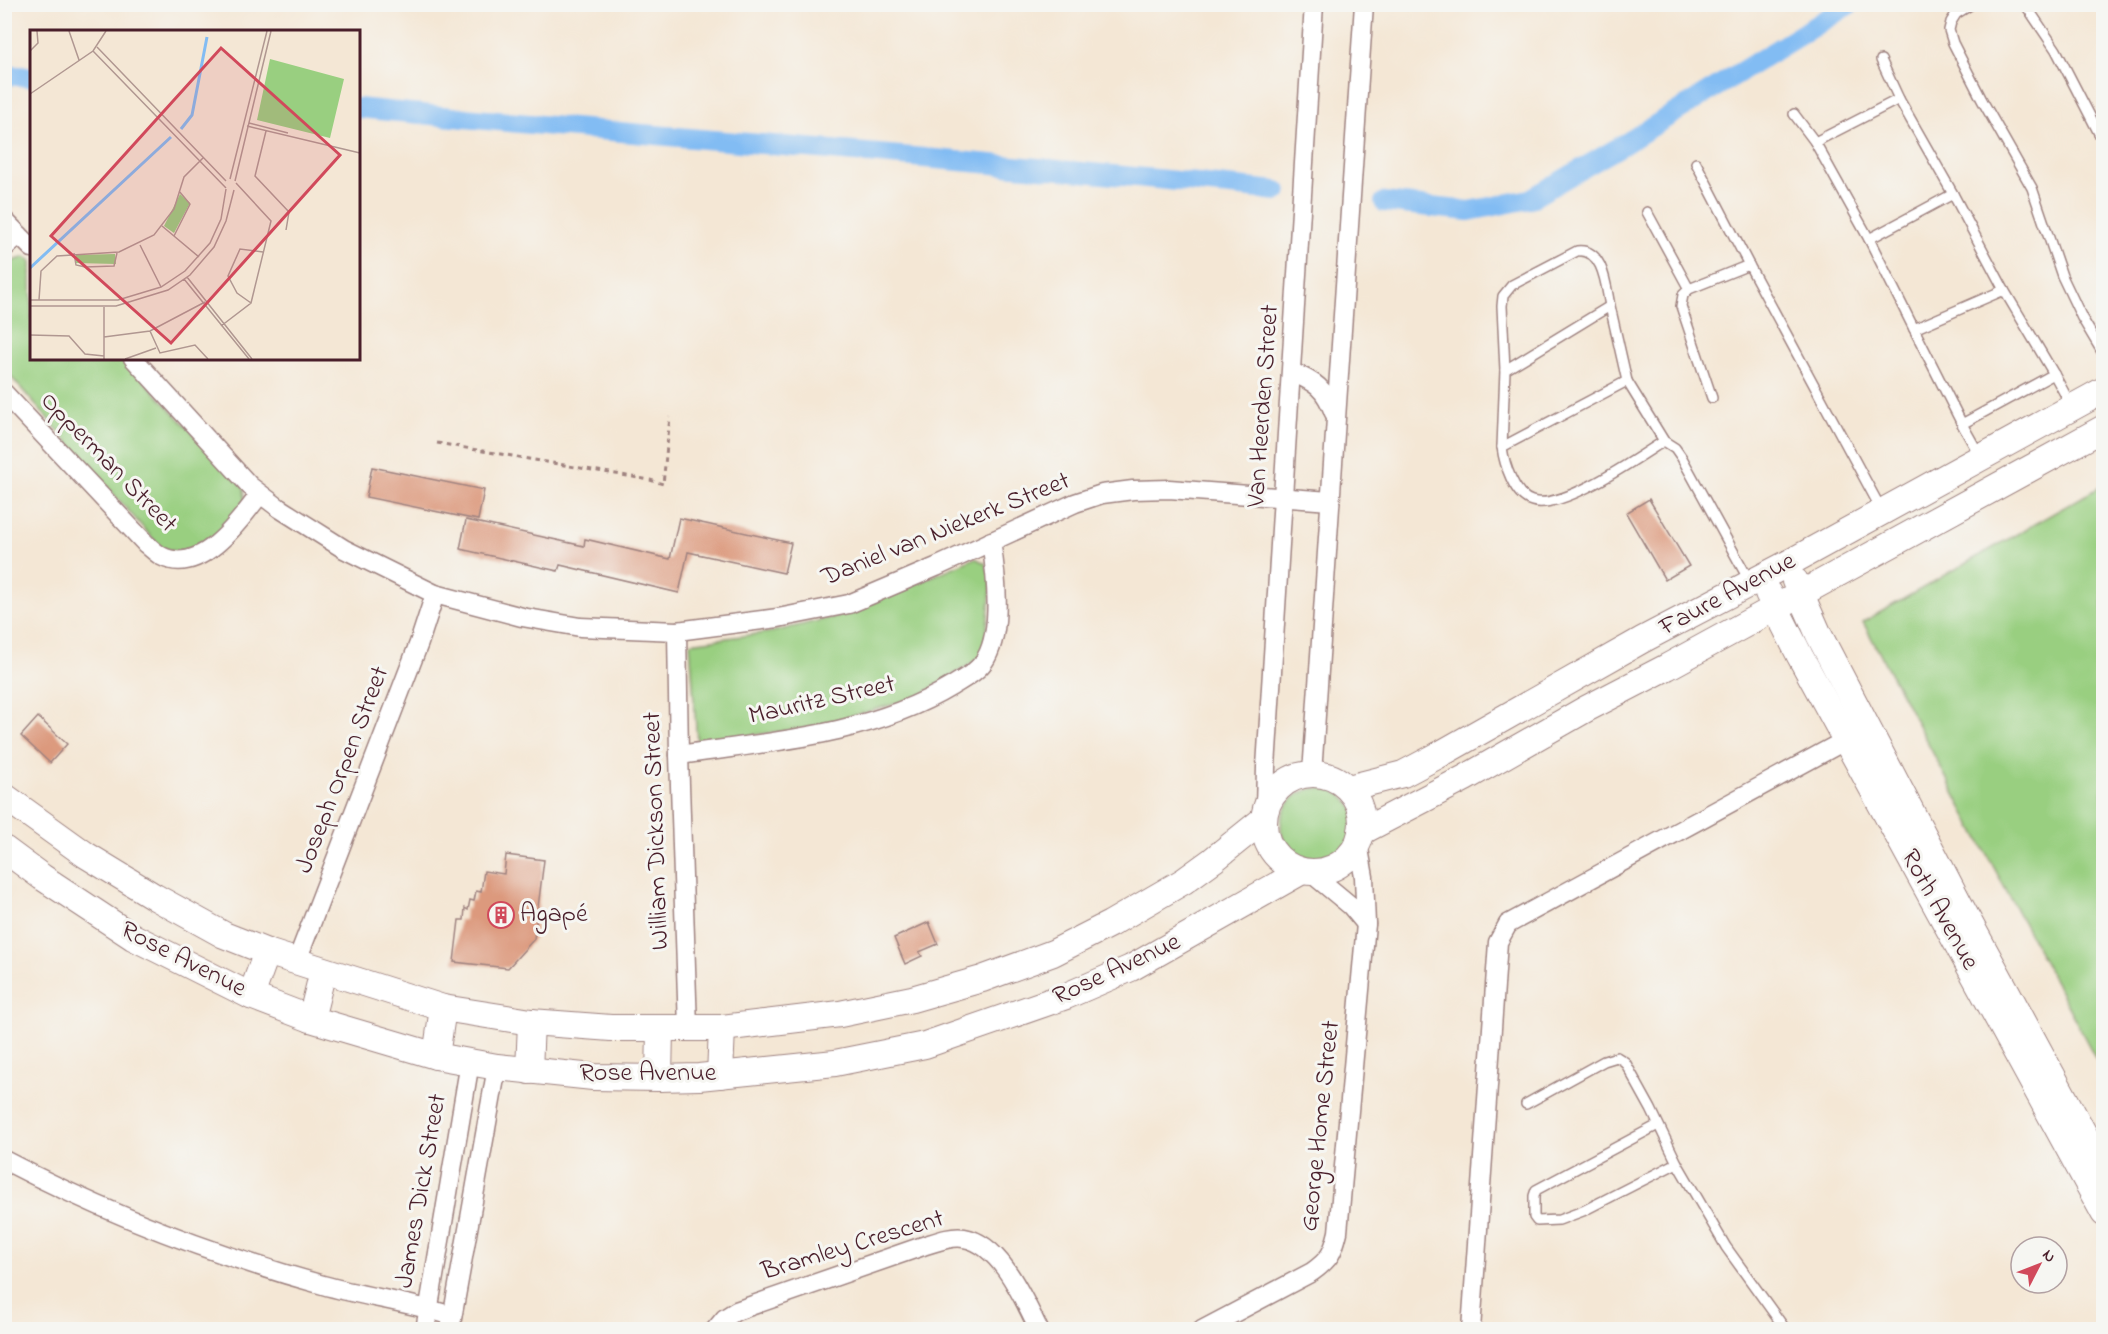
<svg xmlns="http://www.w3.org/2000/svg" width="2108" height="1334" font-family="'Indie Flower',sans-serif">
<style>
.green{fill:#99cf80;stroke:#727756;stroke-width:1.5}
.lines{fill:none;stroke-linecap:round;stroke-linejoin:round}
.canal{stroke:#82bcf3;stroke-width:20}
.building{fill:#dc997d}
.lane-casing{stroke:#9f8380;stroke-width:12}
.street-casing{stroke:#9f8380;stroke-width:21}
.secondary-casing{stroke:#9f8380;stroke-width:28}
.path{stroke:#9f8380;stroke-width:3;stroke-dasharray:4.5 4.5;stroke-linecap:butt}
.lane{stroke:#fff;stroke-width:9}
.street{stroke:#fff;stroke-width:18}
.secondary{stroke:#fff;stroke-width:26}
.labels{text-anchor:middle;dominant-baseline:central;stroke-width:6;stroke-linejoin:round;paint-order:stroke}
.street-label{font-size:26px;fill:#4a1f2b;stroke:#f6f6f2}
.poi-label{font-size:26px;fill:#4a1f2b;stroke:#f6f6f2;text-anchor:start}
.inset-river{fill:none;stroke:#82bcf3;stroke-width:3}
.inset-road{fill:none;stroke:#b09791;stroke-width:1.5}
.view{fill:#d1495b;fill-opacity:0.15;stroke:#d1495b;stroke-width:3}
.inset-edge{fill:none;stroke:#4a1f2b;stroke-width:3}
</style>
<rect width="100%" height="100%" fill="#f6f6f2"/>
<filter id="ink" filterUnits="userSpaceOnUse"><feTurbulence type="fractalNoise" baseFrequency=".0167" numOctaves="2"/><feDisplacementMap in="SourceGraphic" scale="12" xChannelSelector="R" yChannelSelector="G"/><feConvolveMatrix kernelMatrix="1 2 1 2 8 2 1 2 1" color-interpolation-filters="sRGB"/></filter>
<filter id="wash" filterUnits="userSpaceOnUse"><feTurbulence type="fractalNoise" baseFrequency=".008" numOctaves="4" result="noise"/><feDisplacementMap in="SourceGraphic" scale="24" xChannelSelector="R" yChannelSelector="G"/><feGaussianBlur stdDeviation="1.35" result="paint"/><feColorMatrix in="noise" values="0 0 0 0 0 0 0 0 0 0 0 0 0 0 0 0 0 1.4 0 .05"/><feComposite in="paint" operator="in"/></filter>
<g filter="url(#wash)">
<rect width="100%" height="100%" fill="#f4e7d5"/>
<g class="green">
<path d="M25,257L31,261L32,358L124,359L244,488L245,500L240,516L213,545L182,553L161,548L5,370L4,269L13,261Z"/>
<path d="M2103,485V1072L1863,622Z"/>
<path d="M975,558L985,563L992,579L984,656L916,698L809,728L697,742L690,643L772,632L842,615Z"/>
<circle cx="1319" cy="826" r="38"/>
</g>
<g class="lines">
<g class="canal">
<path d="M4,75L32,77"/>
<path d="M358,108C665,138 971,159 1277,191"/>
<path d="M1384,202L1469,211L1530,199L1626,143L1850,4"/>
</g>
</g>
<g id="blocks">
<g class="building">
<path d="M372,467L484,490L478,520L366,497Z"/>
<path d="M1649,499L1689,566L1665,580L1626,513Z"/>
<path d="M679,518L791,543L784,573L688,552L679,593L560,565L558,571L460,549L466,520L584,546L585,539L670,559Z"/>
<path d="M38,717L67,744L50,763L21,736Z"/>
<path d="M506,855L544,860L534,939L508,968L454,962L459,920H464L465,908L468,910L470,900L474,901L476,891L481,892L484,871L504,874Z"/>
<path d="M929,922L938,944L919,952L922,956L905,964L894,938Z"/>
</g>
</g>
</g>
<g filter="url(#ink)">
<use href="#blocks" fill-opacity="0" stroke="#9f8380" stroke-width="1.5"/>
<g class="lines">
<defs>
<g id="lane">
<path d="M1972,4L1956,14L1951,22L1949,30L1953,43L1982,100L2032,188L2062,276L2082,318L2104,355"/>
<path d="M2025,4L2056,50L2104,143"/>
<path d="M1881,60L1899,99"/>
<path d="M1794,114L1815,142"/>
<path d="M1696,163L1749,265L1881,509"/>
<path d="M1647,212L1689,289"/>
<path d="M1869,239L1815,142L1899,99L1953,194"/>
<path d="M1914,329L1869,239L1953,194L2004,290"/>
<path d="M1505,370L1502,306L1503,296L1512,285L1577,251C1604,248 1606,287 1610,306"/>
<path d="M2054,374L2072,407"/>
<path d="M1712,398L1681,306L1683,295L1689,289L1749,265"/>
<path d="M1962,424L2054,374L2004,290L1914,329L1962,424L1980,456"/>
<path d="M1664,441C1637,458 1562,511 1532,501C1514,496 1504,463 1502,447L1627,381L1664,441L1675,448L1682,458L1750,582"/>
<path d="M1502,447L1505,370L1610,306L1627,381"/>
<path d="M1526,1104L1604,1061L1617,1057L1625,1062L1651,1109L1677,1163L1726,1247L1786,1330"/>
<path d="M1658,1125L1536,1190L1534,1196V1217L1537,1221L1559,1220L1583,1211L1677,1163"/>
</g>
<g id="street">
<path d="M4,220L32,248"/>
<path d="M4,248L19,235"/>
<path d="M133,358L250,486L279,508L344,549L435,594L522,617L580,627L677,631L778,618L849,604L936,567L1075,503L1102,494L1133,490L1169,489L1330,501"/>
<path d="M1292,372C1315,382 1325,388 1334,413"/>
<path d="M4,393L146,544C151,548 156,553 161,556C200,577 240,521 260,494"/>
<path d="M677,631L679,755L688,1028"/>
<path d="M679,755C770,742 871,735 952,686C965,678 979,671 986,658C1003,628 996,573 991,541"/>
<path d="M1312,774L1364,4"/>
<path d="M1265,811L1266,767L1314,4"/>
<path d="M1310,872L1351,906L1366,924"/>
<path d="M296,963L419,643L435,594"/>
<path d="M4,1160C107,1214 211,1254 323,1285C365,1297 409,1302 452,1316"/>
<path d="M425,1330L470,1062"/>
<path d="M450,1330L497,1067"/>
<path d="M715,1330L725,1318L736,1311L923,1246C936,1242 950,1236 964,1238C1001,1244 1024,1300 1039,1330"/>
<path d="M1202,1330L1312,1272C1330,1259 1333,1253 1338,1232L1366,924L1364,877L1358,843"/>
<path d="M1471,1330L1498,942L1508,924L1846,740"/>
</g>
<g id="secondary">
<path d="M1795,581L1819,635L1962,909L2104,1171"/>
<path d="M1768,593L1800,656L2104,1213"/>
<circle cx="1313" cy="823" r="49"/>
<path d="M1348,788L1403,774L1437,756L1642,640L1787,564L2104,390"/>
<path d="M4,796L86,855L155,897L224,935L267,952L443,1008L531,1022L611,1028H722L840,1014L912,999L982,979L1053,953L1110,924L1184,881L1213,860L1264,819"/>
<path d="M1361,832L1465,778L1586,709L1667,667L2104,428"/>
<path d="M4,849L42,877L133,937L251,996L311,1019L436,1056L497,1067L593,1077L659,1078L699,1077L835,1063L925,1045L1066,996L1131,968L1302,871"/>
<path d="M251,996L267,952"/>
<path d="M311,1019L323,971"/>
<path d="M436,1056L443,1008"/>
<path d="M529,1071L531,1022"/>
<path d="M720,1075L722,1028"/>
<path d="M659,1078L660,1029"/>
</g>
</defs>
<use href="#lane" class="lane-casing"/>
<use href="#street" class="street-casing"/>
<use href="#secondary" class="secondary-casing"/>
<path class="path" d="M437,443L650,480L663,484L670,417"/>
<use href="#lane" class="lane"/>
<use href="#street" class="street"/>
<use href="#secondary" class="secondary"/>
</g>
</g>
<defs>
<symbol id="building-ring" viewBox="-11 -11 22 22"><circle r="9.5" fill="#f6f6f2" stroke="#d1495b" stroke-width="1.5"/><path d="M-4-6H4V6H1V3H-1V6H-4ZM-2.5-4.3h1.7v1.8h-1.7ZM.8-4.3h1.7v1.8H.8ZM-2.5-1h1.7V.8h-1.7ZM.8-1h1.7V.8H.8Z" fill="#d1495b"/></symbol>
</defs>
<g fill-rule="evenodd">
<use href="#building-ring" x="486" y="900" width="30" height="30"/>
</g>
<g class="labels">
<g class="street-label">
<text transform="translate(1264 406) rotate(-86)">Van Heerden Street</text>
<text transform="translate(108 463) rotate(46)">Opperman Street</text>
<text transform="translate(946 530) rotate(-22)">Daniel van Niekerk Street</text>
<text transform="translate(1728 595) rotate(-28)">Faure Avenue</text>
<text transform="translate(822 701) rotate(-13)">Mauritz Street</text>
<text transform="translate(343 770) rotate(-69)">Joseph Orpen Street</text>
<text transform="translate(657 831) rotate(-92)">William Dickson Street</text>
<text transform="translate(1939 910) rotate(61)">Roth Avenue</text>
<text transform="translate(183 960) rotate(27)">Rose Avenue</text>
<text transform="translate(1117 970) rotate(-25)">Rose Avenue</text>
<text x="648" y="1074">Rose Avenue</text>
<text transform="translate(1321 1126) rotate(-84)">George Home Street</text>
<text transform="translate(422 1191) rotate(-80)">James Dick Street</text>
<text transform="translate(853 1246) rotate(-17)">Bramley Crescent</text>
</g>
<g class="poi-label">
<text x="520" y="915">Agapé</text>
</g>
</g>
<g transform="translate(30 30)">
<rect width="330" height="330" fill="#f4e7d5"/>
<path d="M240,29L314,49L300,108L227,90ZM150,164L160,173L144,203L134,196ZM85,224L86,234L46,233V225Z" fill="#99cf80"/>
<path class="inset-river" d="M151,99L162,85L177,7M0,238L141,107"/>
<path class="inset-road" d="M39,1L49,30M67,17L196,151M0,21L8,13L7,1M63,21L196,158M0,64L63,21L76,1M219,93L258,103M217,96L330,123M236,101L225,146L259,182L256,200M200,149L237,1M205,151L241,1M132,196L169,227M144,206L160,174L149,161M110,215L131,257M44,223L46,235L55,237L84,236L87,223M157,247L222,329M154,249L219,329M0,270H88L131,257L155,241L180,213L191,189L196,159M9,270L11,241L27,226L89,222L124,205L144,179L154,147L173,128M221,273L207,263L198,246L210,219L233,222M0,276H86L138,260L160,245L184,217L196,191L204,160M74,277V329M191,296L221,273L241,191L206,153M120,301L130,323L165,315L178,329M0,305L39,306L55,324L74,326M74,307L120,301L175,272M95,329L126,318"/>
<path class="view" d="M191,18L310,125L141,313L21,206Z"/>
<rect width="330" height="330" class="inset-edge"/>
</g>
<rect width="2108" height="1334" fill="none" stroke="#f6f6f2" stroke-width="24"/>
<g transform="translate(2039 1265) rotate(48)"><circle r="28" fill="#f6f6f2" stroke="#b1a0a2" stroke-width="1.5"/>
<path d="M0-4.5L10 22L0 15L-10 22Z" fill="#d1495b"/>
<text y="-9" font-size="16" font-weight="bold" text-anchor="middle" fill="#4a1f2b">N</text>
</g>
</svg>
